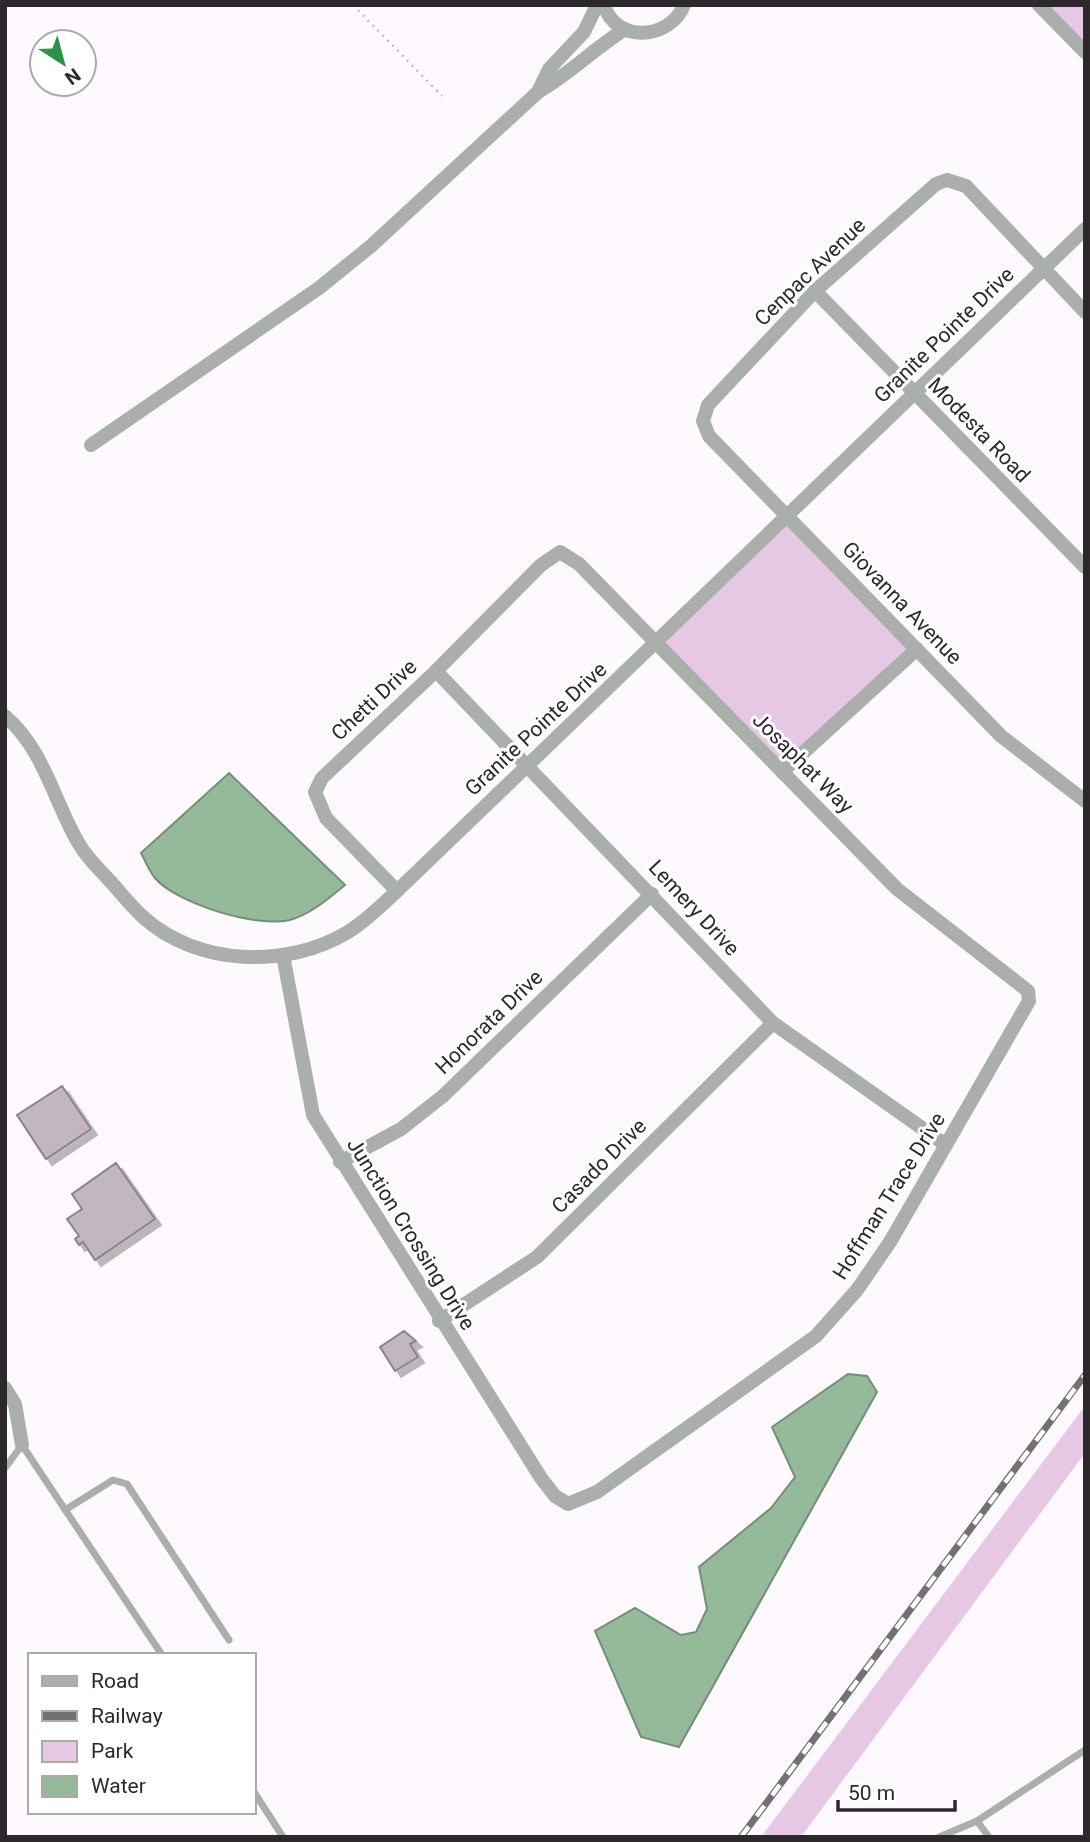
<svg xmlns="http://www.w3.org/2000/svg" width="1090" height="1842" font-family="Roboto,sans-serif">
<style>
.green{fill:#e6c7e4}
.water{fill:#95ba9a;stroke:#768e79;stroke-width:2}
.building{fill:#c2b6c1;stroke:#8d828c;stroke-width:2;filter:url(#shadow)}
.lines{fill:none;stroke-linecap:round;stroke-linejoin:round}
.path{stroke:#bcb8bc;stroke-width:2.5;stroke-dasharray:2 5;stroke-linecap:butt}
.service{stroke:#aaafab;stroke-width:7}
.minor{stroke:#aaafab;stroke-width:14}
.rail-casing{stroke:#747074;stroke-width:7}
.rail{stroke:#fff;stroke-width:4.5;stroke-dasharray:13;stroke-linecap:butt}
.labels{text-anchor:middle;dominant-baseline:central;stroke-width:6;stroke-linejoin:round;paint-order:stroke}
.street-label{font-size:21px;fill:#2c282c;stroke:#fff}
</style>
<defs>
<filter id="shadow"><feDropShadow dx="6" dy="6" stdDeviation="0" flood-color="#0004"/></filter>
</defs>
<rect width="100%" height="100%" fill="#fef9fe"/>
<g class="green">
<path d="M1040,5H1085V51Z"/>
<path d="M787,516L917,649L782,772L655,645Z"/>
<path d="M1085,1406V1453L801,1837H761Z"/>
</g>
<g class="water">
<path d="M229,773L345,885C329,898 311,914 290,920C257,928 176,904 154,877C149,870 145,861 141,853Z"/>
<path d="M848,1374L867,1376L877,1392L679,1747L641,1737L595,1631L635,1608L681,1635L696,1632L707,1609L699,1567L771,1508L795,1477L772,1427Z"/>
</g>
<g class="building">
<path d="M62,1086L91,1129L46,1159L17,1115Z"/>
<path d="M116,1163L155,1219L95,1260L83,1242L79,1245L75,1239L79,1236L67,1219L82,1209L72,1194Z"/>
<path d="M404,1331L416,1341L410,1344L418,1357L395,1371L380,1347Z"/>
</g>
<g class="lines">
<path class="path" d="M353,5L442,96"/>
<g class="service">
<path d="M5,1468L22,1445L162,1655"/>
<path d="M65,1510L113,1480L127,1484L229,1640"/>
<path d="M254,1792L283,1837"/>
<path d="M977,1821L989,1837"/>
<path d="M939,1837L977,1821L1085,1750"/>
</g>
<g class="minor">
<path d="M597,5L584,32L549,69L538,92C569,74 594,49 625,29"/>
<path d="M604,5C616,44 670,40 684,5"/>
<path d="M1039,5L1085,52"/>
<path d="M815,291L1085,567"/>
<path d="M1085,312L966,186L947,180L936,184L815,291L708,405L703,421L709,436L1001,736L1085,801"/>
<path d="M91,445L319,288L371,246L538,92"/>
<path d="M436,671L773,1023L946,1145"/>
<path d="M5,716C44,749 54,802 79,844C87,858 100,870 110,881C121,893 131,906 143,917C197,966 287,969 348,932C366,921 382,905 397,891L1085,229"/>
<path d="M782,772L917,649"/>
<path d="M283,955L313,1115L541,1478L555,1496L568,1504L597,1492L816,1336L857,1290L890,1242L1029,1001L1028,991L897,889L579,564L560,552L541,565L436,671L322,778L315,792L326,818L397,891"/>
<path d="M340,1162L401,1129L443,1096L652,894"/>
<path d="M439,1321L537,1257L773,1023"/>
<path d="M5,1388L15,1404L22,1445"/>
</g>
<defs>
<path id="rail" d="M741,1837L1085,1375"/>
</defs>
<use href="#rail" class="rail-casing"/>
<use href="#rail" class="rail"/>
</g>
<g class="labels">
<g class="street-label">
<text transform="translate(810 272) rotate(-44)">Cenpac Avenue</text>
<text transform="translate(944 335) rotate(-44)">Granite Pointe Drive</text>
<text transform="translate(979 430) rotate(46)">Modesta Road</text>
<text transform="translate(902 603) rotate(46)">Giovanna Avenue</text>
<text transform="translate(374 700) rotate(-43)">Chetti Drive</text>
<text transform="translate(536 729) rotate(-43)">Granite Pointe Drive</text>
<text transform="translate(803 763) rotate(45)">Josaphat Way</text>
<text transform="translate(694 908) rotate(47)">Lemery Drive</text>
<text transform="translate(489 1022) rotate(-44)">Honorata Drive</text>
<text transform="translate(599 1166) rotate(-45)">Casado Drive</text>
<text transform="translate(889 1196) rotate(-58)">Hoffman Trace Drive</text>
<text transform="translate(411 1234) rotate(58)">Junction Crossing Drive</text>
</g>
</g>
<rect width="1090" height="1842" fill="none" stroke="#2c282c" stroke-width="14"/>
<rect x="28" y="1653" width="228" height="161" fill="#ffffff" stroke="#aba9ab" stroke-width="2"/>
<rect x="42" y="1676" width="35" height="10" fill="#aaafab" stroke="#aba9ab" stroke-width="2"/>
<text x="91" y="1688" font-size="21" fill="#2c282c">Road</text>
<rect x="42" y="1711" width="35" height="10" fill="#747074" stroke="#aba9ab" stroke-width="2"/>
<text x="91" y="1723" font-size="21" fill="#2c282c">Railway</text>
<rect x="42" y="1741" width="35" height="21" fill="#e6c7e4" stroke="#aba9ab" stroke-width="2"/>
<text x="91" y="1758" font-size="21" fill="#2c282c">Park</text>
<rect x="42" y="1776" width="35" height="21" fill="#95ba9a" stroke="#aba9ab" stroke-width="2"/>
<text x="91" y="1793" font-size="21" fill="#2c282c">Water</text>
<g transform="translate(63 63) rotate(144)"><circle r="33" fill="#ffffff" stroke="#aba9ab" stroke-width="2"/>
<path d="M0-5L12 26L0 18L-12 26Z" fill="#2a9249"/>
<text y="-10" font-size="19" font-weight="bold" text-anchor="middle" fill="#2c282c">N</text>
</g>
<path d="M838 1800v10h117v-10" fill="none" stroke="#2c282c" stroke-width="3.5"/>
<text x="848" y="1800" font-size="21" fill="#2c282c" stroke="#ffffff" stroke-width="5" paint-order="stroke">50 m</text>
</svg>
